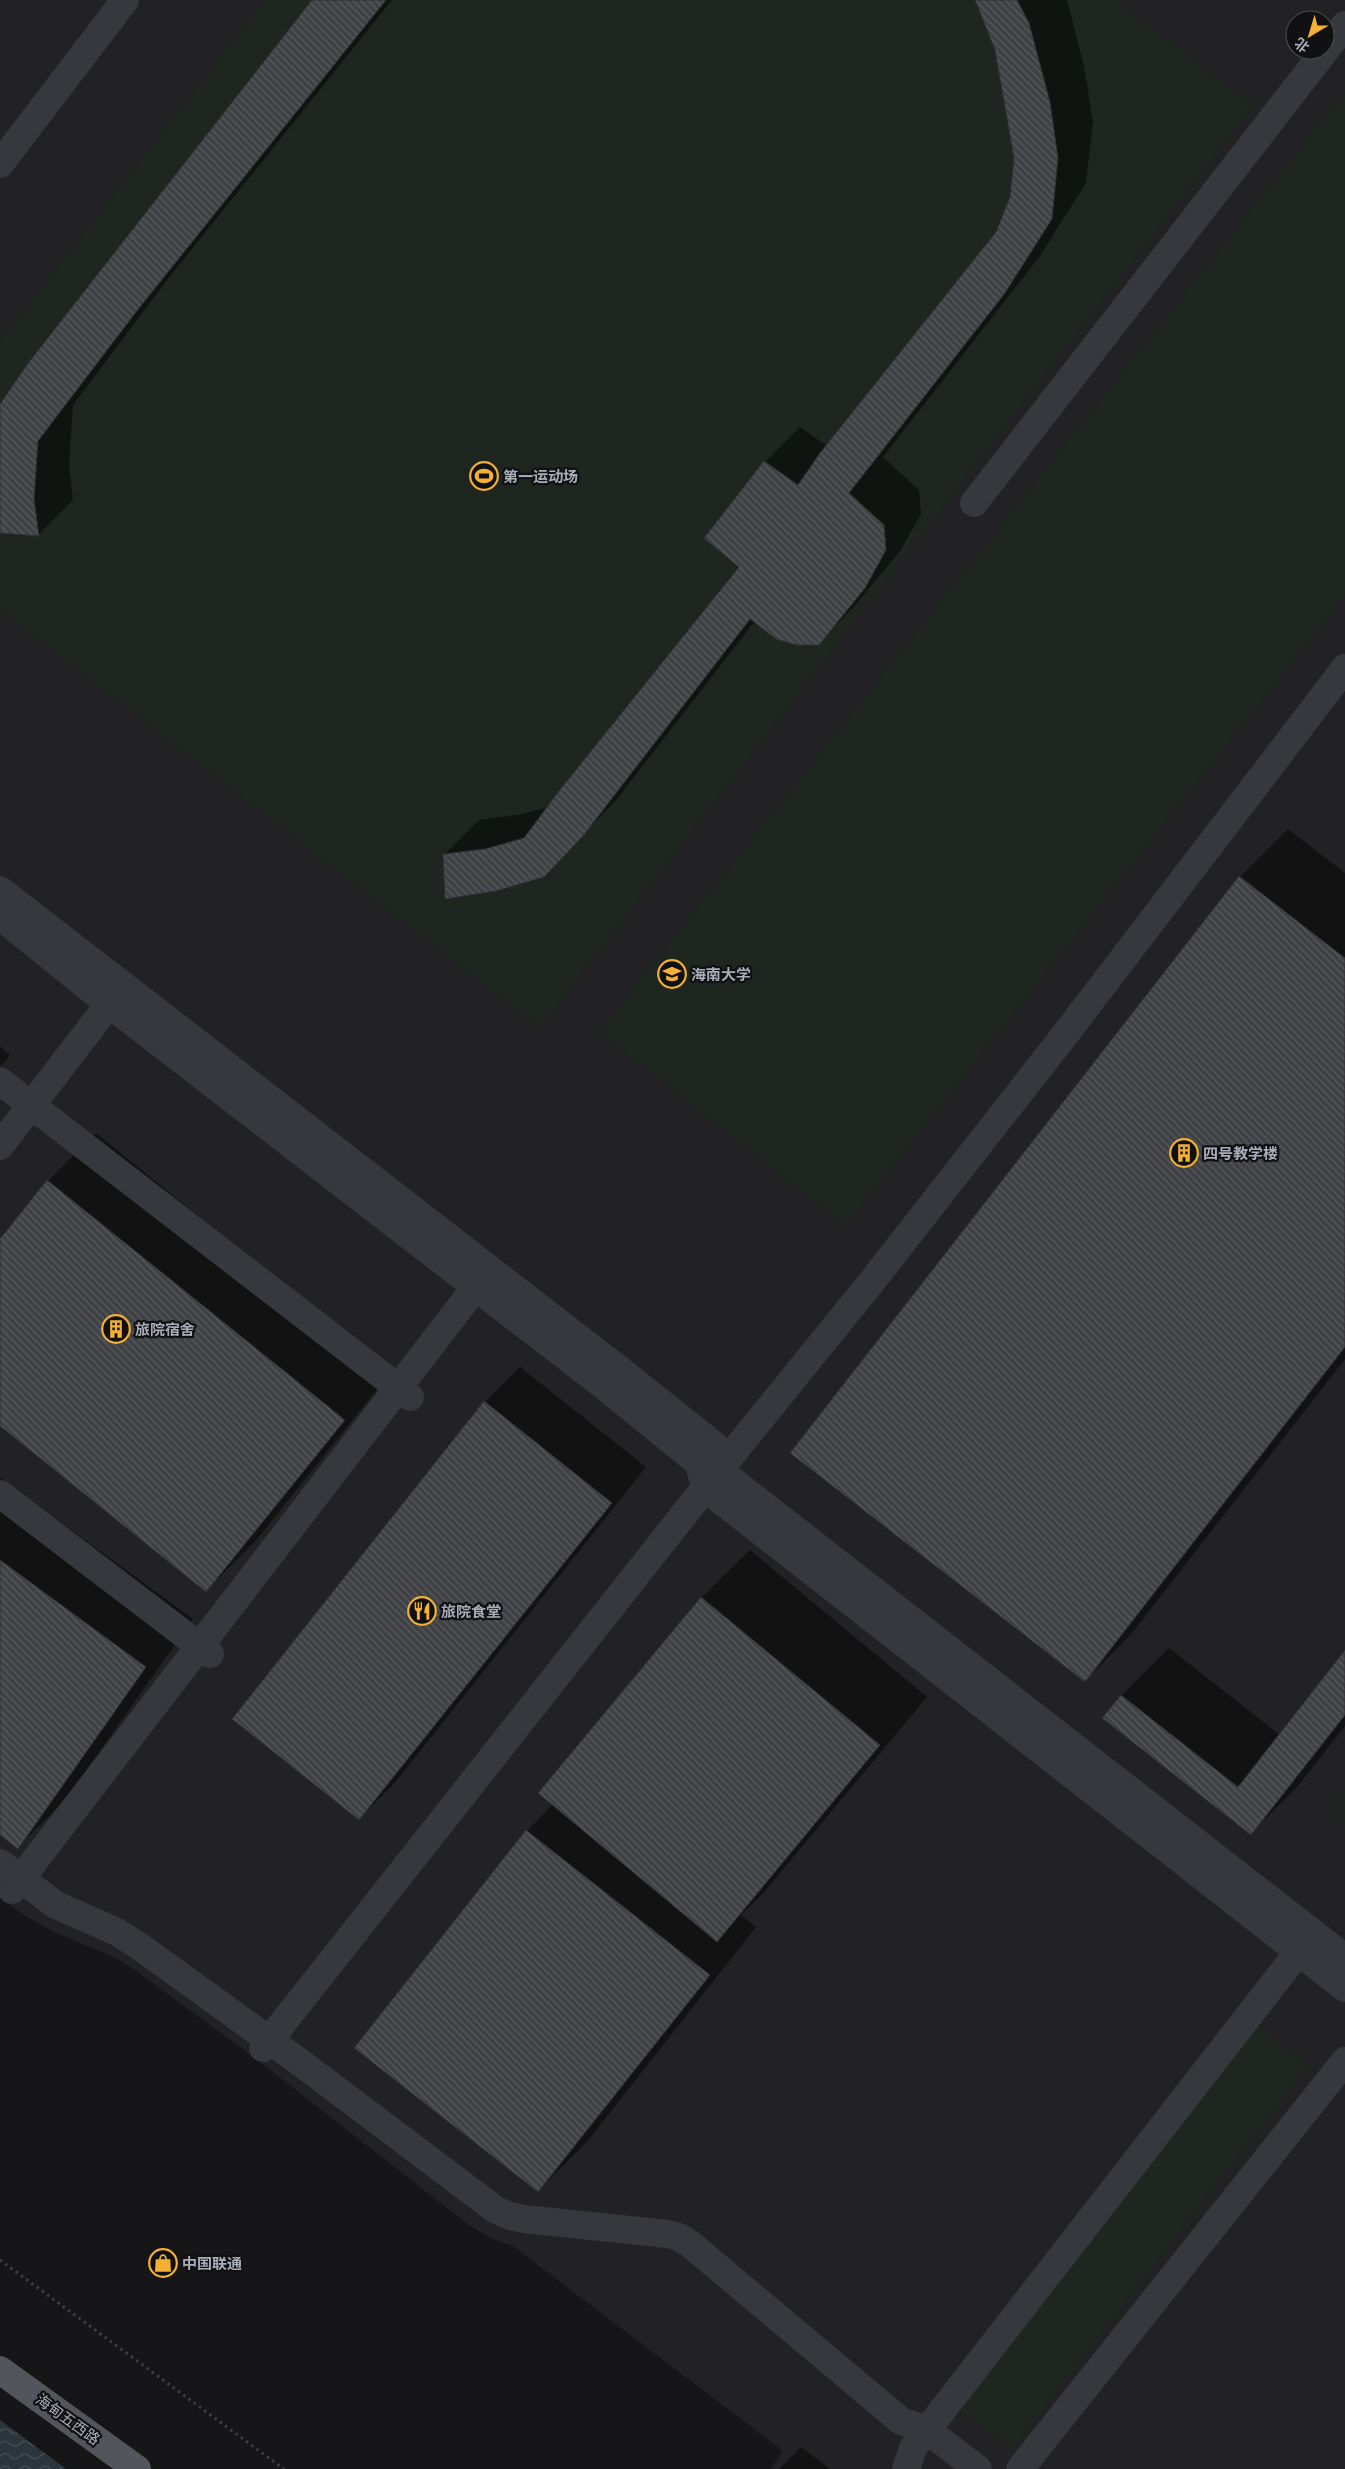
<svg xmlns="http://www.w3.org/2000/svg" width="1345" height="2469" font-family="Quicksand,'Noto Sans SC',sans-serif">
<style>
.built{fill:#222225;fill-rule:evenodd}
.green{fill:#1e261f}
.water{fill:url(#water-waves)}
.shadow{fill:#0007}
.building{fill:url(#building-back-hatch);stroke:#303034}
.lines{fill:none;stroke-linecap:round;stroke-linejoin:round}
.path{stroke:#3d3f44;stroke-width:3;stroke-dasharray:2.5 4;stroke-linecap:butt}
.street{stroke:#37383d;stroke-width:28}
.primary{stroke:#53555c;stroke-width:28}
.labels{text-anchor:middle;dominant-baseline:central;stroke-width:4.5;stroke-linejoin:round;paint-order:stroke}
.poi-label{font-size:15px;font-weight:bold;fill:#a8adb8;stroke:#111113;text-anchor:start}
.street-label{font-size:15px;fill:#a8adb8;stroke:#111113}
</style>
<defs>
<pattern id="water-waves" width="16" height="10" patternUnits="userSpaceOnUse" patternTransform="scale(1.25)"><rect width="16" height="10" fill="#2c353c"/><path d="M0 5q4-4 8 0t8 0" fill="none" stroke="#485056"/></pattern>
<pattern id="building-back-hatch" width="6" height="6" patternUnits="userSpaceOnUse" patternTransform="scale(1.25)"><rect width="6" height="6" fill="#404145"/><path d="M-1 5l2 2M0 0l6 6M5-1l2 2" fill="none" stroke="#595a5e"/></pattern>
</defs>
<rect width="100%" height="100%" fill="#161618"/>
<path class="built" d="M0,0H1345V2469H770L783,2451L514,2247L491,2238L470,2226L256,2059L132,1968L116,1958L56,1933L24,1915L0,1898ZM1295,20H1325V50H1295Z"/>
<g class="green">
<path d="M264,0H1116L1254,106L540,1028L0,610V341Z"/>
<path d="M1345,91V596L845,1226L599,1032Z"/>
<path d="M1345,1784V1836L1337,1809Z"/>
<path d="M1252,2021L1309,2065L1012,2450L955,2407Z"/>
</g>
<path class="water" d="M0,2420L66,2469H0Z"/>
<g class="shadow">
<path d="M314,0H392L171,275L73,405L69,464L73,500L38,535L0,532V406Z"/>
<path d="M975,0H1067L1084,66L1093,122L1086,183L1040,256L883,457L919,490L921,514L900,551L853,608L818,643L755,621L617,799L543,876L444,855L479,820L522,814L549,807L740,567L765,462L800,427L827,446L997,233L1011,198L1016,158L996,49Z"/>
<path d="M1288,829L1345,873V1359L1132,1633L1085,1681L791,1452L1240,877Z"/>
<path d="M0,1047L10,1055L0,1067Z"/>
<path d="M96,1133L391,1372L254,1543L206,1590L0,1425V1241L48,1181Z"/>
<path d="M520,1367L646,1467L394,1784L359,1819L485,1402Z"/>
<path d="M0,1478L193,1619L66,1799L18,1847L0,1834Z"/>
<path d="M750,1550L927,1697L764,1892L741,1915L756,1927L586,2143L538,2190L527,1831L553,1804L539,1793L702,1597Z"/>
<path d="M1169,1648L1280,1735L1345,1652V1726L1298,1786L1250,1834L1121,1696Z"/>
<path d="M801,2447L830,2469H779Z"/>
</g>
<g class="building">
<path d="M312,0H386L136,312L38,441L34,499L39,536L0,533V404L29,362Z"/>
<path d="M975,0H1017L1029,23L1050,102L1058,158L1052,219L1005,293L849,493L884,525L886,550L865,588L819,645H797L776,639L750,619L583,836L544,877L496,891L445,899L443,854L485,849L524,838L559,791L739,567L704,538L764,461L798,485L820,453L996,232L1010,197L1014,158L995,50Z"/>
<path d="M1239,876L1345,958V1347L1085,1682L790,1453Z"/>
<path d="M47,1180L345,1420L206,1592L0,1426V1239Z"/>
<path d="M484,1401L612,1503L359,1820L232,1719Z"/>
<path d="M0,1560L146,1667L18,1849L0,1835Z"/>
<path d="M701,1597L880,1745L717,1942L538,1793Z"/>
<path d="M1345,1650V1715L1251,1835L1102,1718L1121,1695L1238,1787Z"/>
<path d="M526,1830L710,1975L538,2192L354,2048Z"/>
</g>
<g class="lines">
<path class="path" d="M0,2260L284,2469"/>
<g class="street">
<path d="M0,164L125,0"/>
<path d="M974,503L1345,25"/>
<path d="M0,890L620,1370L714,1445L719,1470L743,1489L1345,1958"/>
<path d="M0,916L109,1004L604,1386L699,1463L705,1488L1345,1988"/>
<path d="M0,1081L410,1397"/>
<path d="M0,1146L120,990"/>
<path d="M0,1494L210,1654"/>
<path d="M0,1863L56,1905L117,1932L139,1946L301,2063L496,2210L510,2216L524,2219L668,2234L679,2237L689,2243L901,2421L927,2430L978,2469"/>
<path d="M12,1890L488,1271"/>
<path d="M263,2048L719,1470L873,1280L1067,1032L1345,668"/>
<path d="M906,2469L913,2448L1310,1937"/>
<path d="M1020,2469L1345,2061"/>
</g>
<path class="primary" d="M0,2370L137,2469"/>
</g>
<defs>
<symbol id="stadium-ring" viewBox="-11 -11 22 22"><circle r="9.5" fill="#111113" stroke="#f2b134" stroke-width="1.5"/><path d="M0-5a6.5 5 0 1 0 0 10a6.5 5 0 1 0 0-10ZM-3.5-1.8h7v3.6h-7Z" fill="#f2b134"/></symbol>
<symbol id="university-ring" viewBox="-11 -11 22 22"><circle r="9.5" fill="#111113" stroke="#f2b134" stroke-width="1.5"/><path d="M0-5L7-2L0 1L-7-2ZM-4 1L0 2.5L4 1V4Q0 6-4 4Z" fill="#f2b134"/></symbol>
<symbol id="building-ring" viewBox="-11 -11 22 22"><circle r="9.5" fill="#111113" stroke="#f2b134" stroke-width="1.5"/><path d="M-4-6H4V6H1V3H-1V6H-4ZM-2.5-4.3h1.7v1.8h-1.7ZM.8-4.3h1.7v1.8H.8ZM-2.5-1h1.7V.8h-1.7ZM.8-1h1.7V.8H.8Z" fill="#f2b134"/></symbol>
<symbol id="restaurant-ring" viewBox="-11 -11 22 22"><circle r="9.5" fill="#111113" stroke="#f2b134" stroke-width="1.5"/><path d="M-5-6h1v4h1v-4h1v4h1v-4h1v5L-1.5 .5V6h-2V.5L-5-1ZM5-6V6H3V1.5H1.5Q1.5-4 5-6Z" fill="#f2b134"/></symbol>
<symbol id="shop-ring" viewBox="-11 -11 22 22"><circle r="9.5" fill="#111113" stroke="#f2b134" stroke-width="1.5"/><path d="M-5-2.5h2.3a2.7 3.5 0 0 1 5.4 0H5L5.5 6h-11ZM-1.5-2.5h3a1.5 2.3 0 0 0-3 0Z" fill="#f2b134"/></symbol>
</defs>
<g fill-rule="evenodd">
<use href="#stadium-ring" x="468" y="460" width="32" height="32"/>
<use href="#university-ring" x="656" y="958" width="32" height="32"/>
<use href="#building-ring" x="1168" y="1137" width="32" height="32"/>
<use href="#building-ring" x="100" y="1313" width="32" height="32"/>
<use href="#restaurant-ring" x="406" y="1595" width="32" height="32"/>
<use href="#shop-ring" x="147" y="2247" width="32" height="32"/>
</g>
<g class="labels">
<g class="poi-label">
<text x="503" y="476">第一运动场</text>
<text x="691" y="974">海南大学</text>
<text x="1203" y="1153">四号教学楼</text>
<text x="135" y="1329">旅院宿舍</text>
<text x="441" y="1611">旅院食堂</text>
<text x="182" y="2263">中国联通</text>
</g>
<g class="street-label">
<text transform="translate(68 2419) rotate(36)">海甸五西路</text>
</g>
</g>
<g transform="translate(1310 35) rotate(218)"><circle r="24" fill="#111113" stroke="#4d4f55"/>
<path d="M0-4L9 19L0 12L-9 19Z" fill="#f2b134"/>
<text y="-8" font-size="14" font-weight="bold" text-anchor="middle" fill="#a8adb8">北</text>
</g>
</svg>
